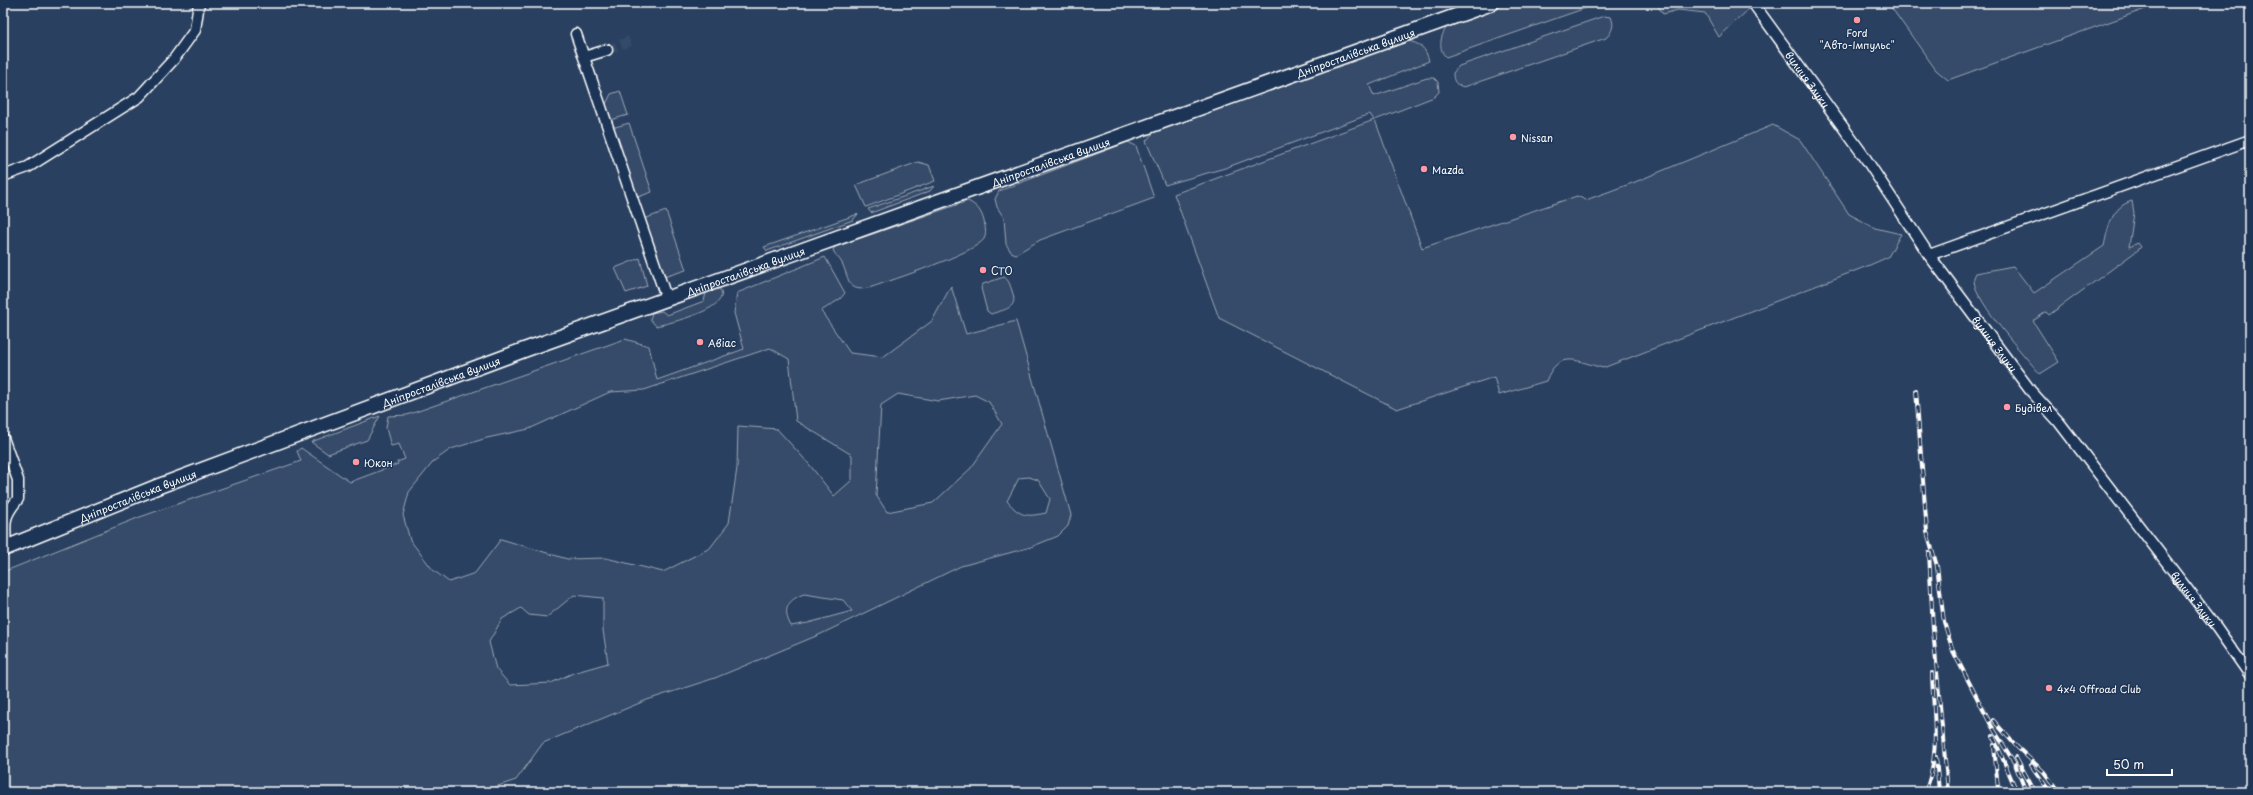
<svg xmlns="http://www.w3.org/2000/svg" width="2253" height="795" font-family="'Playpen Sans',sans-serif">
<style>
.built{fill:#2a4161}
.green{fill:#364b69;stroke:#9aa5b4;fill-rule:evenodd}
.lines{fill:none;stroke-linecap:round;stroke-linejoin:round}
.street-tunnel{stroke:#344968;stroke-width:10;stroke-dasharray:10 5;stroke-linecap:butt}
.street-casing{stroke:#fff;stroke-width:13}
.secondary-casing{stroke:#fff;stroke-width:17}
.street{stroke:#1d3557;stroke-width:10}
.secondary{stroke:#1d3557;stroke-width:14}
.rail-casing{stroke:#fff;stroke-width:4}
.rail{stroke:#1d3557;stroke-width:2.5;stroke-dasharray:8;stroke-linecap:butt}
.poi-dot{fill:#ff9aa2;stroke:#1d3557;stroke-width:1.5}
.labels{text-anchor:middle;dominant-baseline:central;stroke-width:3;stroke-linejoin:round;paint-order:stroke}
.poi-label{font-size:10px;fill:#fff;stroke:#1d3557;text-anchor:start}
.street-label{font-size:10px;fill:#fff;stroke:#1d3557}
</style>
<rect width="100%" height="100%" fill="#1d3557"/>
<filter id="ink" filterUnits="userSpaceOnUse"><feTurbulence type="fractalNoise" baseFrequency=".025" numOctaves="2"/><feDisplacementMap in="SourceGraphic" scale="8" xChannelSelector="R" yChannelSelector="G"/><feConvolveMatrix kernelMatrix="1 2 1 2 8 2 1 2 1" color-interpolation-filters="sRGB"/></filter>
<g filter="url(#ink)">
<rect class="built" x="3" y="3" width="2247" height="789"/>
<g class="green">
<path d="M1509,3H1600L1446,57C1437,49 1441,33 1448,26Z"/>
<path d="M1656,3H1748L1749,9L1719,37L1705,13L1678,10L1663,14Z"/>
<path d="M1888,3H2162L1948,80L1936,70Z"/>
<path d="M1604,16L1611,17C1615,26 1612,31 1606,38L1464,87C1456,85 1453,82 1453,73L1459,66Z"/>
<path d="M1407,41C1420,43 1426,48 1429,61L1369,85L1374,96L1427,78H1434L1438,82L1439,92L1434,97L1375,120L1422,248L1577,196L1586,200L1635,182L1773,125L1800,140L1849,214L1875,228L1901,234L1888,257L1870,265L1603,368C1578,362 1559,348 1546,381L1499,395L1494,377L1397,409L1219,318L1174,194L1374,120L1370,114L1225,168L1165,185L1146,141L1153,133Z"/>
<path d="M620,91L628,115L607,121L604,108L611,94Z"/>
<path d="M629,123L652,192L635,198L612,128Z"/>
<path d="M1128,142L1136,146L1154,198L1040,240L1016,254L1011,252L1006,244L1004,218L997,207L995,199L999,191Z"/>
<path d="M918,162L929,165L935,181L866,207L856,185Z"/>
<path d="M934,186L930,191L871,213L868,209Z"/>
<path d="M968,201C977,206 981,210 984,221C985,227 987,233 984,239C975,253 892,280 872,287C847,294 850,280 842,263C839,258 835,255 833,250L835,247Z"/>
<path d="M2132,201L2134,213L2129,247L2138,243L2141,247L2138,250L2049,315L2046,312L2033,321L2059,362L2040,374C2025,356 1976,303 1974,281C1973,279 1975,275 1976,273L2013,266L2034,293L2104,246C2108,228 2111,207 2132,201Z"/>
<path d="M666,211L686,270L664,277L644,219Z"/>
<path d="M858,214L853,220L767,251L764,247Z"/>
<path d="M825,257L845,293L840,299L821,311L850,353L883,357L932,321L951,286L966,334L1016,321L1071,515L1068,526L1058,536L1031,547L961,566L821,634L715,678L647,700L543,743L516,780L480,792H3V572L140,517L301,461L297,451L301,448L350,482L398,464L397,462L405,459L399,444L391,446L386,428L388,416L407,415L625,339L649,346L657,380L744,349L734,313L737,293ZM770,348L789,359L796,421L852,455V480L834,496L809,464L777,429L738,426L737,468L729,523L710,548L663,572L606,558L567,559L501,539L475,573L449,582L433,570L410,540L403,515L409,492L434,461L451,449L487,438L529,429L610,392L644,390ZM898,394L938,401L975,395L989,402L1002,424L971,468L933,503L887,512L876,495L881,405ZM1029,477L1038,480L1050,499L1046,513C1026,517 1021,517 1007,501L1019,478ZM804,594L843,600L852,611L808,623L791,626C782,610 787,600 804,594ZM574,595L603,598V630L608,663L573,673L551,683L510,685L496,669L489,642L502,619L521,608L529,615L547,617Z"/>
<path d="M640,258L647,286L626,293L615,268Z"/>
<path d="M1004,277C1009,280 1010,285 1012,291C1019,309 1005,309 991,314L987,311L981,288L983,284Z"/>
<path d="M719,288C735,308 670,323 656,326L650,319L652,313L662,311L667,315L704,301L706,293Z"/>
<path d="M380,416L367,440L328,454L311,442Z"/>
</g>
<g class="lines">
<path class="street-tunnel" d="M607,50L630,41"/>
<defs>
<g id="street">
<path id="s1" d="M1753,3L1864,156L1929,255L2030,390L2059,422L2217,628L2250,675"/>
<path d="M576,34L667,300"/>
<path d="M584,57L607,50"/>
<path d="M3,176L28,167L139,97L174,59L195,30L199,3"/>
<path d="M1929,255L2250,140"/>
<path d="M3,438L18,480V499C0,521 7,522 5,548"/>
</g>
<g id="secondary">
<path id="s2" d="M3,549L159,486L524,350L1492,3"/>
</g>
</defs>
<use href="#street" class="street-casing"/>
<use href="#secondary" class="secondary-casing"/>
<use href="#street" class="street"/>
<use href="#secondary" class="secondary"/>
<defs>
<g id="rail">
<path d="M1916,390L1927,532L1937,566L1944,622L1953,651L1991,725L2015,764L2026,792"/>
<path d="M1929,552L1933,629L1948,792"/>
<path d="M1993,720L2017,747L2044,772L2059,792"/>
<path d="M1993,736L2017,792"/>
<path d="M1994,745L1998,789"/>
<path d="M1936,757L1939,792"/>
<path d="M2016,757L2035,792"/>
<path d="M2031,765L2050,792"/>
<path d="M1925,792C1941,755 1933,712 1932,673"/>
</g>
</defs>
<use href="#rail" class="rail-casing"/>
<use href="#rail" class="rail"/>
</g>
</g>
<g class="poi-dot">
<circle cx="1857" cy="20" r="4"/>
<circle cx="1513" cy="137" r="4"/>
<circle cx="1424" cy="169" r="4"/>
<circle cx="983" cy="270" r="4"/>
<circle cx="700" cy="342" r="4"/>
<circle cx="2007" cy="407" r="4"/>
<circle cx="356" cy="462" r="4"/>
<circle cx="2049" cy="688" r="4"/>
</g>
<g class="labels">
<g class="poi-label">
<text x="1857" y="32" text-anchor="middle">Ford<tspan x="1857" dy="12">"Авто-Імпульс"</tspan></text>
<text x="1521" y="137">Nissan</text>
<text x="1432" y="169">Mazda</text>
<text x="991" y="270">СТО</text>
<text x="708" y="342">Авіас</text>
<text x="2015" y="407">Будівел</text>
<text x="364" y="462">Юкон</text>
<text x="2057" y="688">4x4 Offroad Club</text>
</g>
<g class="street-label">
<text stroke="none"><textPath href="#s2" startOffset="1441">Дніпросталівська вулиця</textPath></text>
<text stroke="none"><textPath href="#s1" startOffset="94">вулиця Злуки</textPath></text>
<text stroke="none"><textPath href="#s2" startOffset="1117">Дніпросталівська вулиця</textPath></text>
<text stroke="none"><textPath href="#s2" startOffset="793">Дніпросталівська вулиця</textPath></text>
<text stroke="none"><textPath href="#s1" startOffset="418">вулиця Злуки</textPath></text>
<text stroke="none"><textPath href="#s2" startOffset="469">Дніпросталівська вулиця</textPath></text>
<text stroke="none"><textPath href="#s2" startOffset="145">Дніпросталівська вулиця</textPath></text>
<text stroke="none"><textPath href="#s1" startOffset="742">вулиця Злуки</textPath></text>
</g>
</g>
<rect width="2253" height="795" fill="none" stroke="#1d3557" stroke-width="16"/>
<rect x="8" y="8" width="2237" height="779" fill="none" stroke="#fff" stroke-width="1.5" filter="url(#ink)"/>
<path d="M2107 769v6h65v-6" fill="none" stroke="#ffffff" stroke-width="2"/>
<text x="2113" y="769" font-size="12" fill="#ffffff" stroke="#1d3557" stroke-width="3" paint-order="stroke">50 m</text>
</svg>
